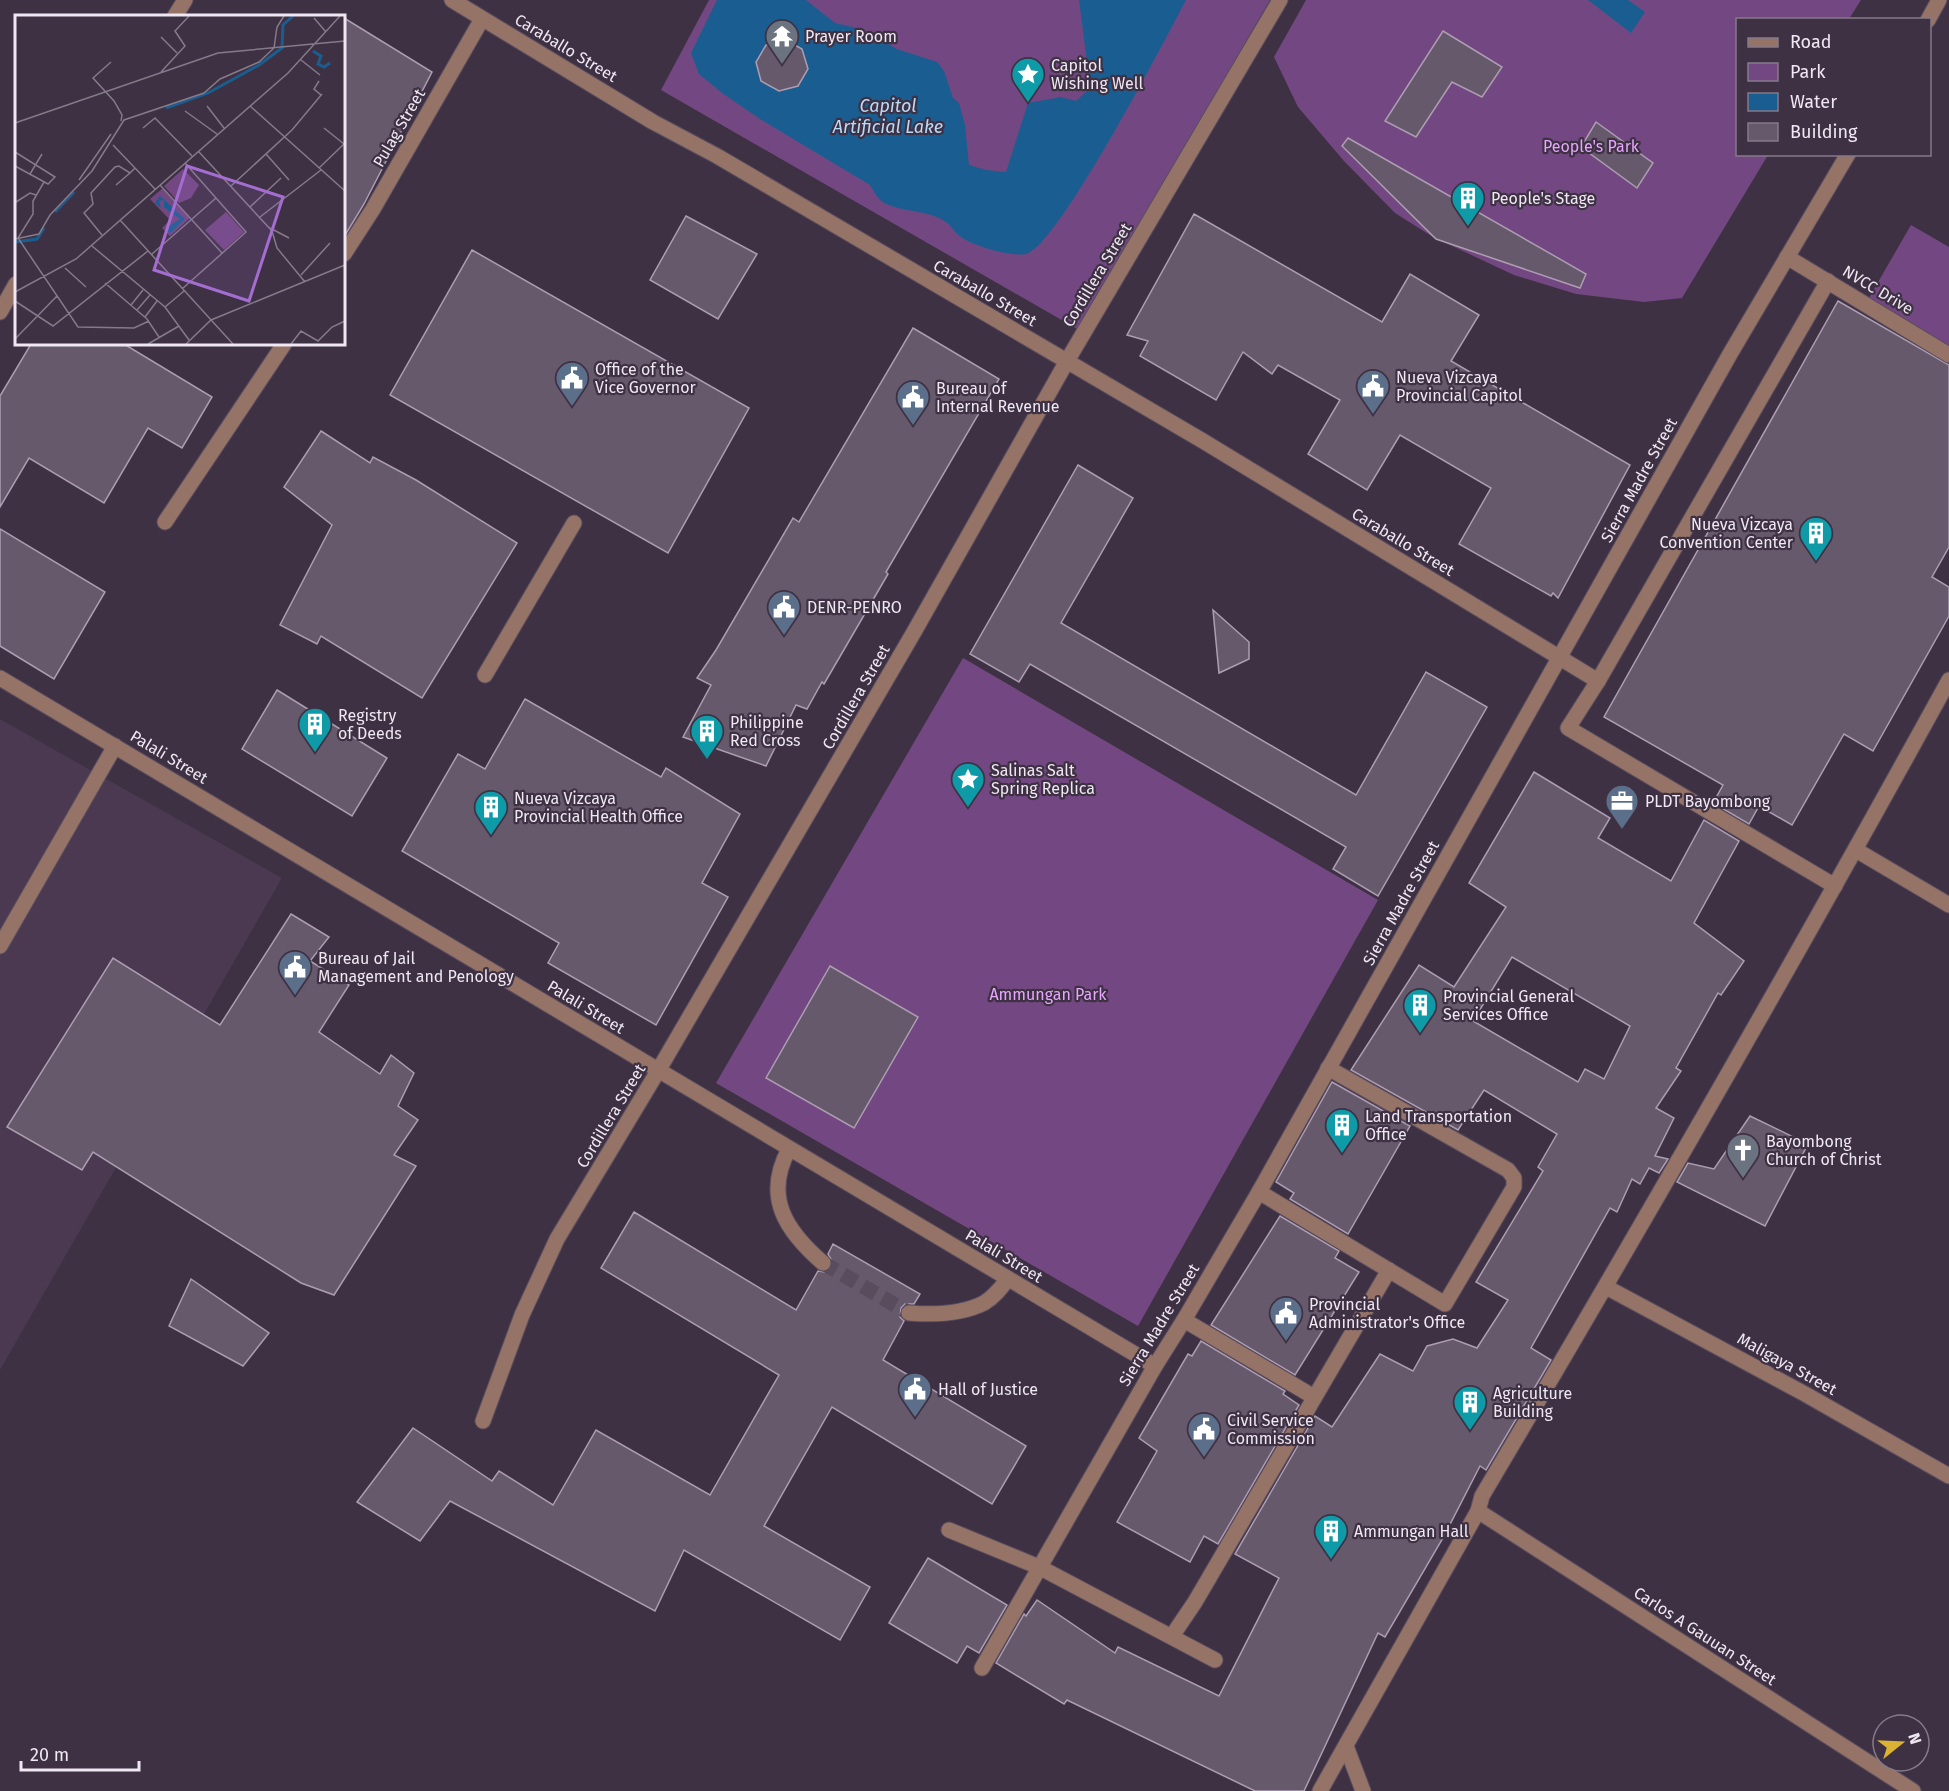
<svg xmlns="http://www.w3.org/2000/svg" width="1949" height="1791" font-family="'Fira Sans',sans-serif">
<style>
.built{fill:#4a3950}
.green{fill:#734882}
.water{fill:#1a5e91;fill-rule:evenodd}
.building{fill:#67596c;stroke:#ad9db2;stroke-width:1.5;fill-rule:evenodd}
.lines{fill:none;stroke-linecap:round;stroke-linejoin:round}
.minor-tunnel{stroke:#594c5d;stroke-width:15;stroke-dasharray:15 8;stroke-linecap:butt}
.minor-casing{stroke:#5a4e5f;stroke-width:17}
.minor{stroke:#967367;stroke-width:15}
.labels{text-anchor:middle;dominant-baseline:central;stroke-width:4.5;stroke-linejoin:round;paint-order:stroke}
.poi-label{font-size:16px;fill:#efe7f2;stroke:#3e3143;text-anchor:start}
.street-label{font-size:16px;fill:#efe7f2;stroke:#3e3143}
.park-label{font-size:16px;fill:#e6a6fc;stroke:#3e3143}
.water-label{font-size:18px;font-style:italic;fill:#b8d9f7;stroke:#3e3143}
.inset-river{fill:none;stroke:#1a5e91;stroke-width:3}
.inset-road{fill:none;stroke:#857a89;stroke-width:1.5}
.view{fill:#a46dd1;fill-opacity:0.15;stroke:#a46dd1;stroke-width:3}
.inset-edge{fill:none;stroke:#efe7f2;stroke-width:3}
</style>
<rect width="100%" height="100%" fill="#3e3143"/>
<path class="built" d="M0,719L282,878L0,1370Z"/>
<g class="green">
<path d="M709,0H1270L1079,330L661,90Z"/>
<path d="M1306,0H1861L1849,19L1738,20V154L1768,155L1682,298L1644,302L1576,294L1514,275L1433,237L1395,213L1344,161L1298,107L1274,57Z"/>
<path d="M1911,225L1949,247V351L1866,303Z"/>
<path d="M963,658L1378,900L1138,1326L716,1083Z"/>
</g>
<g class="water">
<path d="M717,0H806L835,23L861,29L897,49L937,62L944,71L953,98L959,103L965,125L969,165L986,170L1006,172L1028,103L1061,97L1076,101L1087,91L1088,70L1079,0H1186C1166,38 1058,247 1026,254C1010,257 974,246 961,237C953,231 950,223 941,219C925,210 892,211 880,200C876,196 873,190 870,185L760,119L722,93L699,74L691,53ZM784,39L802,49L798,86L779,91L761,81L756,62L766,45Z"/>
<path d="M1588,0H1628L1645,12L1631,33Z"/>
</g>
<g class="building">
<path d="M344,18L432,72L364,204L344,237Z"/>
<path d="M1443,31L1502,67L1482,97L1452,82L1416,137L1385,121Z"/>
<path d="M784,39L802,49L808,69L798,86L779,91L761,81L756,62L766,45Z"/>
<path d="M1596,122L1653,163L1637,188L1581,147Z"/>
<path d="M1348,138L1586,274L1580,288L1436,239L1342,146Z"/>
<path d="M1194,214L1382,322L1410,274L1479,315L1451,361L1630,465L1558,598L1553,593L1551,596L1459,544L1491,488L1400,435L1367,490L1308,454L1340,400L1278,365L1272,374L1243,352L1216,400L1140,356L1148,341L1127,335Z"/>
<path d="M686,216L757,254L718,319L650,280Z"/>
<path d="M472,250L749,408L668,553L390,395Z"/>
<path d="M1838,301L1949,365V547L1932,577L1949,587V616L1873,751L1844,734L1792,825L1759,806L1749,824L1713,803L1723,785L1604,717Z"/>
<path d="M913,328L999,379L886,572L888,574L824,684L822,682L807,709L796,705L766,766L683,737L711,685L697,678L716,650L793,518L799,522Z"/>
<path d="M31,344H124L212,397L182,448L148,428L104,503L29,458L0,507V396Z"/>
<path d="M321,431L370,463L373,457L416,480L517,543L422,698L321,636L317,644L280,625L332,525L284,487Z"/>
<path d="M1078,465L1133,498L1061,623L1356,795L1426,672L1487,707L1378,896L1333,869L1346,847L1030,664L1019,682L970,654Z"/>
<path d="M0,529L105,592L54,679L0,646Z"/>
<path d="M1213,610L1249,642V659L1219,673Z"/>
<path d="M277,690L387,758L352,816L242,749Z"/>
<path d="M525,699L661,777L666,768L740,814L702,883L728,897L656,1025L548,963L559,943L402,851L458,754L485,769Z"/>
<path d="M1534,772L1610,818L1598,838L1671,881L1704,820L1739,841L1694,923L1744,961L1721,995L1718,993L1676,1068L1681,1071L1656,1108L1674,1118L1655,1156L1668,1159L1659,1173L1649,1168L1640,1184L1632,1179L1617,1212L1610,1208L1531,1348L1551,1360L1486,1470L1480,1466L1443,1538L1385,1637L1378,1633L1304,1791H1255L1067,1700L1064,1704L996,1663L1024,1614L1026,1616L1037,1600L1115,1653L1118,1647L1219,1696L1279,1578L1235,1554L1315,1416L1332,1427L1380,1354L1413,1371L1427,1346L1453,1339L1477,1348L1508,1300L1476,1282L1543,1171L1538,1167L1557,1134L1484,1090L1458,1130L1351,1070L1419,965L1454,987L1506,907L1469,883ZM1512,957L1630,1026L1604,1079L1585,1069L1578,1082L1473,1021Z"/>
<path d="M291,914L329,937L310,961L349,985L319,1032L380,1074L391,1055L414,1073L398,1106L418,1120L394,1155L416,1166L334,1295L301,1283L93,1152L82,1170L7,1127L113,958L220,1025Z"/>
<path d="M830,966L918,1017L854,1128L766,1078Z"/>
<path d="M1332,1082L1410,1126L1348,1234L1290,1199L1294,1193L1276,1182Z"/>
<path d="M1750,1116L1808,1144L1765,1226L1677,1182L1688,1163L1714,1169Z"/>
<path d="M634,1212L796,1310L818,1271L825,1272L831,1269L832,1261L828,1254L833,1244L920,1294L914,1304H905L901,1308L900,1317L904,1321L883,1360L1026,1446L992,1504L832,1407L764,1526L870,1587L840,1640L684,1550L655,1611L450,1501L420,1541L357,1502L413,1428L492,1481L499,1471L553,1505L596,1430L710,1495L779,1375L601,1268Z"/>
<path d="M1280,1216L1339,1251L1335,1258L1359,1272L1295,1375L1211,1325Z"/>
<path d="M191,1279L269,1333L243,1366L169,1326Z"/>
<path d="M1201,1341L1285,1391L1283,1394L1299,1405L1218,1544L1204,1536L1190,1562L1117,1522L1157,1451L1139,1438L1188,1354L1192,1356Z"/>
<path d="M928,1558L1007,1605L979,1653L967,1646L957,1663L889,1623Z"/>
</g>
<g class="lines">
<path class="minor-tunnel" d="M823,1263L909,1313"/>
<defs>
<g id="minor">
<path d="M452,0L653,122L717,156L1203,441L1598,681"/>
<path d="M175,16L185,0"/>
<path d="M1928,20L1939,0"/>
<path d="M344,254L373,209L482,19"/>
<path d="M1787,257L1949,355"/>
<path d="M1828,281L1598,681L1568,728L1835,886"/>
<path d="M0,312L16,284"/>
<path d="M165,522L284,344"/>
<path d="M485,675L574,523"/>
<path d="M0,678L1155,1366"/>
<path d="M1856,850L1949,905"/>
<path d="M0,946L115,746"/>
<path d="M789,1149C763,1197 786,1231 823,1263"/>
<path d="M1259,1192L1445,1304L1514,1187V1178L1508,1170L1328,1068"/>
<path d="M1606,1287L1805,1394L1949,1476"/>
<path d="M909,1313C933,1315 962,1314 984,1303C994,1297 1001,1288 1008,1279"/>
<path d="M1184,1320L1314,1397"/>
<path d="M483,1421L522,1315L557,1239L658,1071L914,632L1067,361L1280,0"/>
<path d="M1478,1511L1913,1791"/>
<path d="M949,1530L1039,1567L1215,1660"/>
<path d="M1172,1636L1195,1602L1389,1270"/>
<path d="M982,1668L1155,1366L1184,1320L1259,1192L1730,354L1848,154"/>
<path d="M1346,1746L1363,1791"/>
<path d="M1320,1791L1478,1511L1482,1496C1642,1226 1798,955 1949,680"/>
</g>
</defs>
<use href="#minor" class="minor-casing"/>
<use href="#minor" class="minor"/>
</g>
<defs>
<symbol id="temple-pin" viewBox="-11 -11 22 30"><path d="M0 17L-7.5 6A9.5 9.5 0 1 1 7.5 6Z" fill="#6b7280" stroke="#3e3143"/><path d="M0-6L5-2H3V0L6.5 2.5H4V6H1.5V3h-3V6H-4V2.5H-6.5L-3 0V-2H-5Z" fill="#fff"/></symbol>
<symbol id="sight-pin" viewBox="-11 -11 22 30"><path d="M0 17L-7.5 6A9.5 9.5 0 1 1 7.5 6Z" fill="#0f9aa8" stroke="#3e3143"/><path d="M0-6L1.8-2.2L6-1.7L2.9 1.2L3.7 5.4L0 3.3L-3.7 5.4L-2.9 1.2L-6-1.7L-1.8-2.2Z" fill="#fff"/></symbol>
<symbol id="building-pin" viewBox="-11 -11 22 30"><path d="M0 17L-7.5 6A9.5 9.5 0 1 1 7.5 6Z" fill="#0f9aa8" stroke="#3e3143"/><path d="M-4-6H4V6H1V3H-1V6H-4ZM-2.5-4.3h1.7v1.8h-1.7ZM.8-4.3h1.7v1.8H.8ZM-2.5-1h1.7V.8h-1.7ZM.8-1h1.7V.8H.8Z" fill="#fff"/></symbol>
<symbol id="civic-pin" viewBox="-11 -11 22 30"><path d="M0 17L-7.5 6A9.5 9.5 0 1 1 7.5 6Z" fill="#5c6f8a" stroke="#3e3143"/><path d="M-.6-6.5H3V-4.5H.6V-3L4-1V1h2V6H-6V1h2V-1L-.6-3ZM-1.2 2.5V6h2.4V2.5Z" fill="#fff"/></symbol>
<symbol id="office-pin" viewBox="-11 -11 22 30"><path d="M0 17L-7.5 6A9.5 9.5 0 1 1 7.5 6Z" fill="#5c6f8a" stroke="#3e3143"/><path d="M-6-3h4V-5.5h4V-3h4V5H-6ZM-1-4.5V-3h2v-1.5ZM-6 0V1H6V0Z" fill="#fff"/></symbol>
<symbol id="church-pin" viewBox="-11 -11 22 30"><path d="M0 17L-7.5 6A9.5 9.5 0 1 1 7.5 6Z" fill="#6b7280" stroke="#3e3143"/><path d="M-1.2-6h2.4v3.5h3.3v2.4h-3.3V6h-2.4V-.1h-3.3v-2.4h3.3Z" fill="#fff"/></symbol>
</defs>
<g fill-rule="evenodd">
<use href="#temple-pin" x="763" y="17" width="38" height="52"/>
<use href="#sight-pin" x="1009" y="55" width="38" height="52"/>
<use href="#building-pin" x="1449" y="179" width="38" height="52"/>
<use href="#civic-pin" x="553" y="359" width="38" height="52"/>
<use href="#civic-pin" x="1354" y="367" width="38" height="52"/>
<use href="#civic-pin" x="894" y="378" width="38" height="52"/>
<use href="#building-pin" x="1797" y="514" width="38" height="52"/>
<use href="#civic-pin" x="765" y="588" width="38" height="52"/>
<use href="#building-pin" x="296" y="705" width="38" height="52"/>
<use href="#building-pin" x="688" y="712" width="38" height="52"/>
<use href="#sight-pin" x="949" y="760" width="38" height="52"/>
<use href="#office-pin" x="1603" y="782" width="38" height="52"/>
<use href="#building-pin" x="472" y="788" width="38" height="52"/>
<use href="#civic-pin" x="276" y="948" width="38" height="52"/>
<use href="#building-pin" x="1401" y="986" width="38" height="52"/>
<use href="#building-pin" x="1323" y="1106" width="38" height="52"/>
<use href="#church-pin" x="1724" y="1131" width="38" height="52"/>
<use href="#civic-pin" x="1267" y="1294" width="38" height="52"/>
<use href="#civic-pin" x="896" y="1370" width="38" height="52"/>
<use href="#building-pin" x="1451" y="1383" width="38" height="52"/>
<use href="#civic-pin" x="1185" y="1410" width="38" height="52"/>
<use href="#building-pin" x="1312" y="1512" width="38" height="52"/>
</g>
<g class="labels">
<g class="poi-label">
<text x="805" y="36">Prayer Room</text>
<text x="1051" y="65">Capitol<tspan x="1051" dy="18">Wishing Well</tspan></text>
<text x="1491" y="198">People's Stage</text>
<text x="595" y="369">Office of the<tspan x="595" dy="18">Vice Governor</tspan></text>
<text x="1396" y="377">Nueva Vizcaya<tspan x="1396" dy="18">Provincial Capitol</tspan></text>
<text x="936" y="388">Bureau of<tspan x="936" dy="18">Internal Revenue</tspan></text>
<text x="1793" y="524" text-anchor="end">Nueva Vizcaya<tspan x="1793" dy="18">Convention Center</tspan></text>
<text x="807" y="607">DENR-PENRO</text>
<text x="338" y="715">Registry<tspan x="338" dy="18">of Deeds</tspan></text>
<text x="730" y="722">Philippine<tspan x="730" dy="18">Red Cross</tspan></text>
<text x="991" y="770">Salinas Salt<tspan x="991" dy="18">Spring Replica</tspan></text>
<text x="514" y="798">Nueva Vizcaya<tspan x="514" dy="18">Provincial Health Office</tspan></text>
<text x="1645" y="801">PLDT Bayombong</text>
<text x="318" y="958">Bureau of Jail<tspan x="318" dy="18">Management and Penology</tspan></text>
<text x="1443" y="996">Provincial General<tspan x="1443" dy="18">Services Office</tspan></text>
<text x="1365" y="1116">Land Transportation<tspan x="1365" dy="18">Office</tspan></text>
<text x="1766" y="1141">Bayombong<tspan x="1766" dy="18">Church of Christ</tspan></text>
<text x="1309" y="1304">Provincial<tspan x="1309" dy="18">Administrator's Office</tspan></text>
<text x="938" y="1389">Hall of Justice</text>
<text x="1493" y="1393">Agriculture<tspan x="1493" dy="18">Building</tspan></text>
<text x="1227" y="1420">Civil Service<tspan x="1227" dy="18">Commission</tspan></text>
<text x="1354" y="1531">Ammungan Hall</text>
</g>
<g class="street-label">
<text transform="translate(566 48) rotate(31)">Caraballo Street</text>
<text transform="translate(399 128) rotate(-60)">Pulag Street</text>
<text transform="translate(1097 275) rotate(-59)">Cordillera Street</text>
<text transform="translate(1878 290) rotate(31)">NVCC Drive</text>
<text transform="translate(985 293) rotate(30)">Caraballo Street</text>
<text transform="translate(1639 480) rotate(-61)">Sierra Madre Street</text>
<text transform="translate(1403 542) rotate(31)">Caraballo Street</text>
<text transform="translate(856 697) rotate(-60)">Cordillera Street</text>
<text transform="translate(169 757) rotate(31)">Palali Street</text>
<text transform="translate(1401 903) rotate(-61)">Sierra Madre Street</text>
<text transform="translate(586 1007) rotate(31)">Palali Street</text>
<text transform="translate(611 1116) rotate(-59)">Cordillera Street</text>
<text transform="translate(1004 1256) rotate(31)">Palali Street</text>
<text transform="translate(1159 1325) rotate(-59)">Sierra Madre Street</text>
<text transform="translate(1787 1364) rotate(29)">Maligaya Street</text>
<text transform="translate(1705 1636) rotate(33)">Carlos A Gauuan Street</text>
</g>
<g class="park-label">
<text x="1591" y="146">People's Park</text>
<text x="1048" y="994">Ammungan Park</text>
</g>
<g class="water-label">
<text x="888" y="106">Capitol<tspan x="888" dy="21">Artificial Lake</tspan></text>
</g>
</g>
<g transform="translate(15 15)">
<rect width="330" height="330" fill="#3e3143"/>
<path d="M168,154L184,170L176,183L164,188L149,171ZM148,173L175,203L155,221L147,213L155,205L135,184ZM211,197L229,217L209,235L190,215Z" fill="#734882"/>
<path d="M145,181L170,204L155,219L151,213L165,204L149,192V185L144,186L146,193L140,188Z" fill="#1a5e91"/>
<path class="inset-river" d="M298,36L306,41L303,49L309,52L315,48M151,93L193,78L244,50L267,33L268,10L278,1M40,197L59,177M0,227L22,224L29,213"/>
<path class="inset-road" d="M299,3L311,17M146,22L162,38M286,45L305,60M96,47L78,63L99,86L107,100L106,106M146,57L170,31L160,16L174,1M304,66L299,74L306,80M192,91L209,113M235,91L330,176M170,96L202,119M0,108L203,38L330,26M128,113L140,103L177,141M309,113L329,129M98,130L120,153M0,137L40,162L33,169L0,151M184,137L257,216L262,233L290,267M251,139L274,165M304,153L330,128M15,159L27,139M64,165L96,119M29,167L18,186V199L3,223L63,312L119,313L134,306M101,170L115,158M145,170L207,238M216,171L277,115L307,79M1,187L15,178L21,180M235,192L266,163M245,202L306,155M105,205L218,329M255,213L274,223M87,220L69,198L78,189L76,178L100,152L104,151L115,158L120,153L140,174M0,224L24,219L35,200L77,156L109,105L189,78L205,64L244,47L259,33L262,12L269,1M77,231L150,292L174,325M137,239L201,183M50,253L71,272M286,260L315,228M90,268L132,304L144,322M167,274L231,217L170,148M0,277L61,244L273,58L325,1M0,286L38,311L133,236M116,290L128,275M150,292L169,276M122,295L135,280M130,302L142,286M0,324L42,281M133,329L164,311M171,329L196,305L330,250M276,329L286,316L303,326L317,312L330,306"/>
<path class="view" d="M172,151L268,182L234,286L139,255Z"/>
<rect width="330" height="330" class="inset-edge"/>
</g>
<rect x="1736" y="18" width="195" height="138" fill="#3e3143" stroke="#857a89" stroke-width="1.5"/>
<rect x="1748" y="38" width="30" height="9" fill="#967367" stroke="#857a89" stroke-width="1.5"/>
<text x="1790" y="48" font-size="18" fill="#efe7f2">Road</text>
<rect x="1748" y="63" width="30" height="18" fill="#734882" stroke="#857a89" stroke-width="1.5"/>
<text x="1790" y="78" font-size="18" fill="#efe7f2">Park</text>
<rect x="1748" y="93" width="30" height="18" fill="#1a5e91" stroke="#857a89" stroke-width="1.5"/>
<text x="1790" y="108" font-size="18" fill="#efe7f2">Water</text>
<rect x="1748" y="123" width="30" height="18" fill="#67596c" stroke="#857a89" stroke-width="1.5"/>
<text x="1790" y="138" font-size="18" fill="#efe7f2">Building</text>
<g transform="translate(1901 1743) rotate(72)"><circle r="28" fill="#3e3143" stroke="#857a89" stroke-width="1.5"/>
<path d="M0-4.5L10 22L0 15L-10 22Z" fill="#dbb233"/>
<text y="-9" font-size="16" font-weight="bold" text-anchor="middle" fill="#efe7f2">N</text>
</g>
<path d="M21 1761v9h118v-9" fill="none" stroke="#efe7f2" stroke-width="3"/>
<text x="30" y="1761" font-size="18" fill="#efe7f2" stroke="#3e3143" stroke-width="4.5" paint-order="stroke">20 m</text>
</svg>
